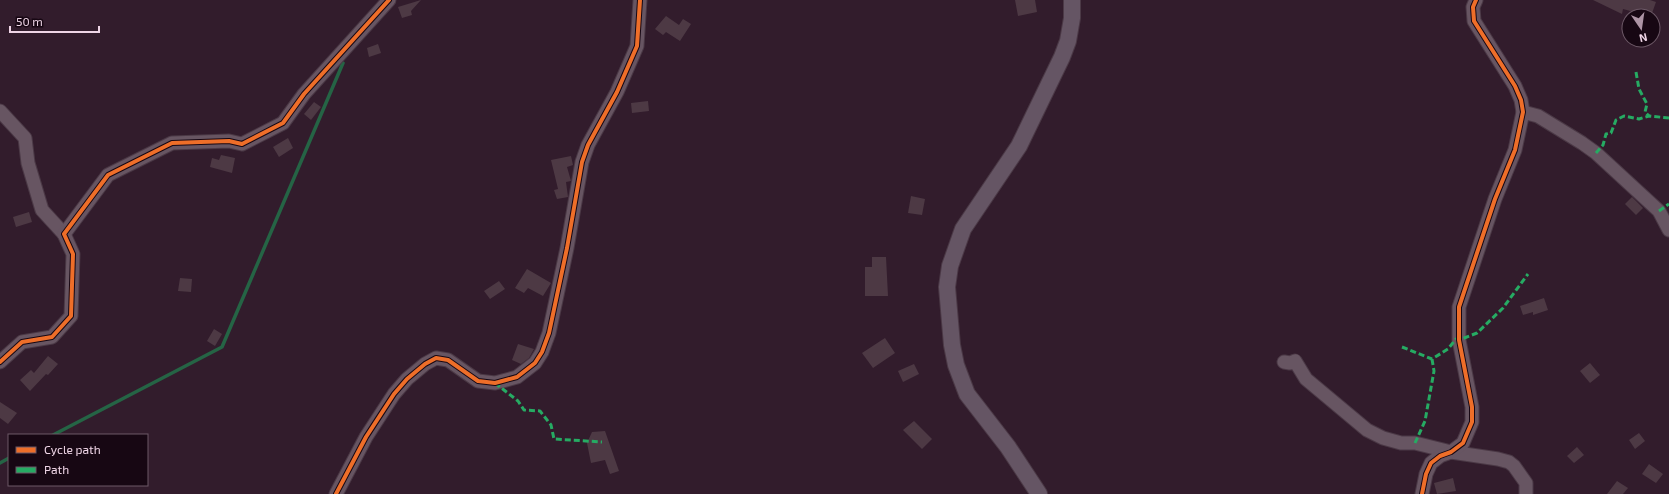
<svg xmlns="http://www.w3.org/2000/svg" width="1669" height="494" font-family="'Exo 2',sans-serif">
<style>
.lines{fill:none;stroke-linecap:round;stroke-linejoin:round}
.stream{stroke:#256445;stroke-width:3.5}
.building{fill:#4d3944}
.minor-casing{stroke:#4b3946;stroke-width:15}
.major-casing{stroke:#4b3946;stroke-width:18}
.minor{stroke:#675562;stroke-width:13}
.major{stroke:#655564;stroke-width:16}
.quiet{stroke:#26ab63;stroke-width:3;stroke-dasharray:6 3;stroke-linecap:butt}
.cycleway-casing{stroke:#170713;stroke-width:6}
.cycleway{stroke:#ee6e29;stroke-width:4}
</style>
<rect width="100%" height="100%" fill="#321c2c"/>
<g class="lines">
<g class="stream">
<path d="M53,435L222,347L343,63"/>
<path d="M0,463L9,458"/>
</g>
</g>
<g class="building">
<path d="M421,0L411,11L412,15L402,18L398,7Z"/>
<path d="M1015,0H1035L1037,12L1018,16Z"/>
<path d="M1593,0H1650L1656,2L1651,16H1649L1623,9L1622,14Z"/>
<path d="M666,16L679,25L683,19L691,24L680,41L666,32L663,35L655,29Z"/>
<path d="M378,44L381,53L369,57L367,48Z"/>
<path d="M648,101L649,111L632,113L631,103Z"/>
<path d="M314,102L321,107L311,120L304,114Z"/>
<path d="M288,138L293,148L279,157L273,147Z"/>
<path d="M221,155L235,158L232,173L210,167L212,158L219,160Z"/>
<path d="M571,156L573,165L567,167L571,181L566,182L568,197L557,199L554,190L558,189L551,160Z"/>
<path d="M911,196L925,199L922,215L908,213Z"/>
<path d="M1632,197L1643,208L1636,215L1625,204Z"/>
<path d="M29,212L32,222L16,227L13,217Z"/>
<path d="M872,257H886L888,296H865V267H872Z"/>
<path d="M527,269L551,283L543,296L528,288L524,293L515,288Z"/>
<path d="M180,278L192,279L191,292L178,291Z"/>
<path d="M499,281L505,289L490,299L484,291Z"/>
<path d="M1544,298L1548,310L1533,315V312L1523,315L1520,306Z"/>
<path d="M214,329L222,334L215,346L207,341Z"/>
<path d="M885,338L895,353L873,368L862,353Z"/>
<path d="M518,344L534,349L529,358L521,364L512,360Z"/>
<path d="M48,356L58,364L48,375L46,374L30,391L20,380L31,370L34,373Z"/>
<path d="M1590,363L1600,375L1590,383L1580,371Z"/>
<path d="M914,364L919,374L903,382L898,371Z"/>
<path d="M0,402L17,413L8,424L0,418Z"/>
<path d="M914,421L932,439L922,449L903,430Z"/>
<path d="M605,431L619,471L610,474L605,460L591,463L587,443L592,432Z"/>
<path d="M1639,433L1645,441L1635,449L1629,440Z"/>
<path d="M1577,447L1584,455L1574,463L1567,456Z"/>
<path d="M1649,464L1663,474L1656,483L1642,474Z"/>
<path d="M1453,478L1456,491L1437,494L1434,483Z"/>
<path d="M1617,481L1628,488L1623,494H1607Z"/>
</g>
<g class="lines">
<defs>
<g id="minor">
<path d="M0,111L25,138L28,163L42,210L64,234"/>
<path d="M1523,112L1538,116L1582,143L1596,153L1659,211L1669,230"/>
<path d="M0,362L22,342L52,337L71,316L73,254L64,234L108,175L172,143L229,141L242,144L283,123L304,94L389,0"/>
<path d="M1284,362L1290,363L1295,361L1306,379L1367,430L1383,438L1401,443H1415L1451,452L1498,459L1509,462L1514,466L1526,483V494"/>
<path d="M336,494L366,437L394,394L407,379L425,364L436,358L448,360L478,381L495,383L517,377L535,363L542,352L549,333L567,248L582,162L588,145L617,92L637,46L640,0"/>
<path d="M1422,494L1426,474L1431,463L1440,456L1451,452L1463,443L1472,422V407L1459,340V307L1495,199L1515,150L1523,112L1521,100L1515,86L1474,21L1473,7L1476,0"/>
</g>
<path id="major" d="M1039,494L1008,447L967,394L956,365L952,345L947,287L950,266L963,229L1019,146L1062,57L1068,41L1072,18V0"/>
</defs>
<use href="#minor" class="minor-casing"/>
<use href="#major" class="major-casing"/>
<use href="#minor" class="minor"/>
<use href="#major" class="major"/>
<g class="quiet">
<path d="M1636,72L1639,89L1647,104L1645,112L1649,116"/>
<path d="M1596,153L1603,145L1606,134L1611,133L1616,120L1624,116L1639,119L1649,116L1669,118"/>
<path d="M1659,211L1669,204"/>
<path d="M1402,347L1432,359L1448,349L1456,339L1459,340L1477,333L1503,308L1528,274"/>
<path d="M495,383L518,401L524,410L540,411L551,425L554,439L602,442"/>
<path d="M1415,443L1425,421L1434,371L1432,359"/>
</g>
<defs>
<g id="cycleway">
<path d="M0,362L22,342L52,337L71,316L73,254L64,234L108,175L172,143L229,141L242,144L283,123L304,94L389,0"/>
<path d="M336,494L366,437L394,394L407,379L425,364L436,358L448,360L478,381L495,383L517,377L535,363L542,352L549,333L567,248L582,162L588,145L617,92L637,46L640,0"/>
<path d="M1422,494L1426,474L1431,463L1440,456L1451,452L1463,443L1472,422V407L1459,340V307L1495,199L1515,150L1523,112L1521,100L1515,86L1474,21L1473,7L1476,0"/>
</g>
</defs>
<use href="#cycleway" class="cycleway-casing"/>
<use href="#cycleway" class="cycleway"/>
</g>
<rect x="8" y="434" width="140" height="52" fill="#170713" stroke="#6d5967"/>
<rect x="16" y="447" width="20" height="6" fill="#ee6e29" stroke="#6d5967"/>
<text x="44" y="454" font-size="12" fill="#efd5e6">Cycle path</text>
<rect x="16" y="467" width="20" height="6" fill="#26ab63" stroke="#6d5967"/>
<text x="44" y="474" font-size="12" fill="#efd5e6">Path</text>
<g transform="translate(1641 28) rotate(167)"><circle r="19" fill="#170713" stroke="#6d5967"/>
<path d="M0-3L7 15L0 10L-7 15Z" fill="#ad94a5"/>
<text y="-6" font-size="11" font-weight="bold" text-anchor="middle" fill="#efd5e6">N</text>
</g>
<path d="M10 26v6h89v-6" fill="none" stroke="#efd5e6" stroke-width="2"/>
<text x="16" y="26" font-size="12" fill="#efd5e6" stroke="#170713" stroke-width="3" paint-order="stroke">50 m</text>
</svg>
